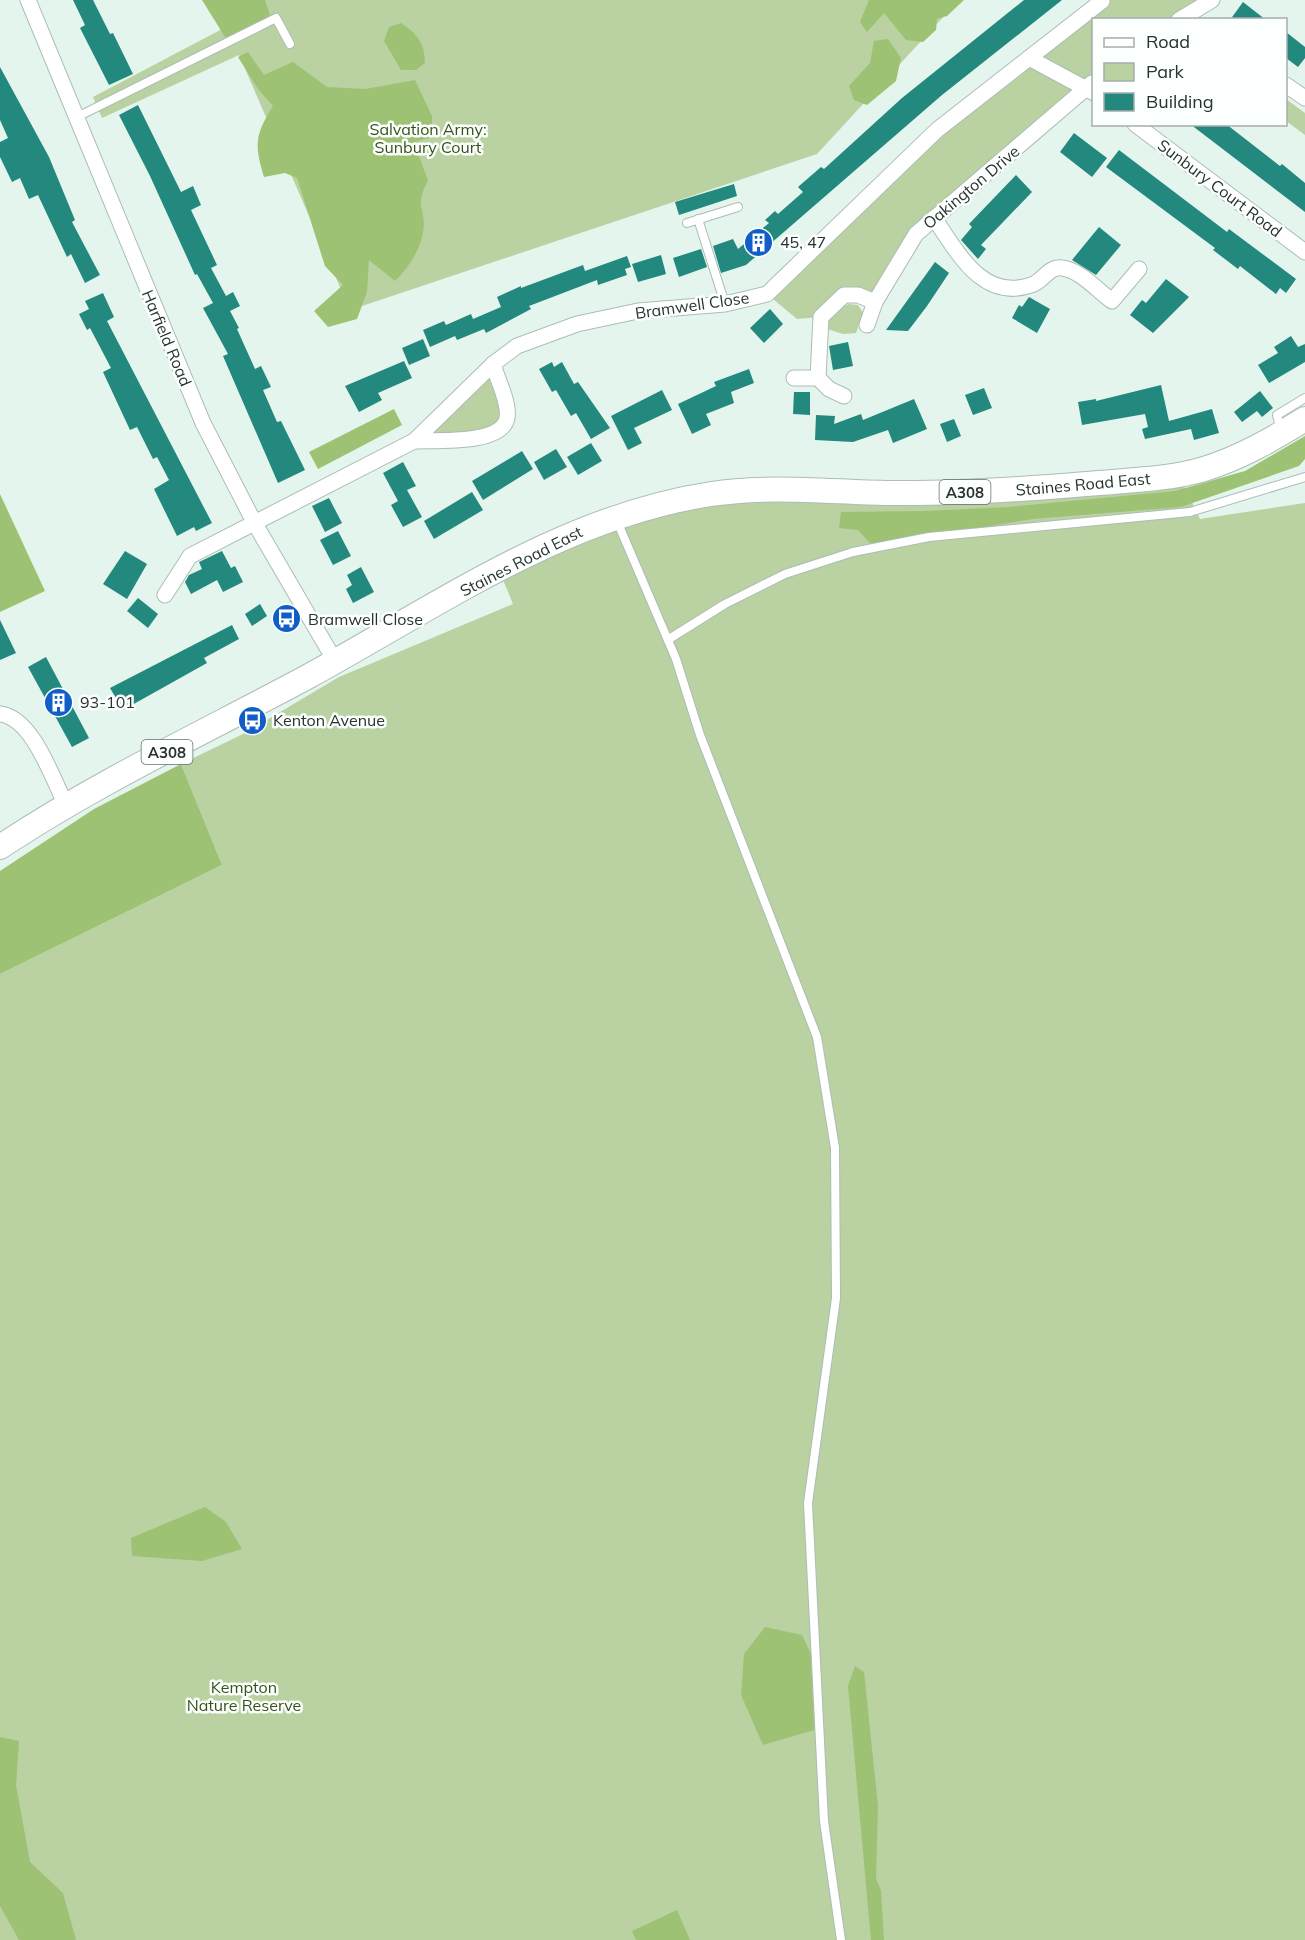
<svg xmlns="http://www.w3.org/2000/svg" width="1305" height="1940" font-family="Mulish,sans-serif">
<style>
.green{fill:#bad1a2}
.forest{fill:#9dc273}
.building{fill:#23887d}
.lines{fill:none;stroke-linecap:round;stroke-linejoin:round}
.service-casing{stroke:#acbdb5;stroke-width:10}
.minor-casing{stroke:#acbdb5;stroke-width:17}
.trunk-casing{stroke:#acbdb5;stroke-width:26}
.service{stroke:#fff;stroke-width:8}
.minor{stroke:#fff;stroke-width:15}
.trunk{stroke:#fff;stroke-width:24}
.labels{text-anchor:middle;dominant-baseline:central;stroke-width:5;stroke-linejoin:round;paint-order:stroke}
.shield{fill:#fbfffd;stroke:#696f6c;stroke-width:1.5}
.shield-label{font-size:15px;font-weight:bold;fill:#2a312e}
.park-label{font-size:16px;fill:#395119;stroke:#fbfffd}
.street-label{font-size:16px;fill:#2a312e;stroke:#fbfffd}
.poi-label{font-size:16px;fill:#2a312e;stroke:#fbfffd;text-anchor:start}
</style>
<rect width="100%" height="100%" fill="#e4f5ed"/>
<g class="green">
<path d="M215,0H959L817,154L350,310L239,55L102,118L93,97L226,27Z"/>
<path d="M1102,0H1212L1189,19L1094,20L1093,91L934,218L875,302L858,295L821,317L797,319L767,294L864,199Z"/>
<path d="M1286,99L1305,113V135L1286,121Z"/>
<path d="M849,304L858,305L863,313L856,333L843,334L824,328L835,310Z"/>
<path d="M493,364L507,410L500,430L414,441Z"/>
<path d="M1179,475L1200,519L1305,503V1940H0V974L222,865L181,764L243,734L339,677L513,604L499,570L663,503Z"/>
</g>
<g class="forest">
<path d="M202,0H265L270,15L256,32L234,43L225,37Z"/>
<path d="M869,0H964L947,16L937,19L936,30L923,42L906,40L884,13L867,32L860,22Z"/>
<path d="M401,23C418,35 424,42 425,63L416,70H401L384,41L389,27Z"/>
<path d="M888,39L901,58L896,81L867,105L854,100L849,86L870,63L874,41Z"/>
<path d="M248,52L264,75L293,62L327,87L365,89L415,80L432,116V137L414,142L428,181C413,208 427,208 423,232C420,251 408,268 395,281L369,260L367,292L357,319L328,327L314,311L343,285L325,266L297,178L285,173L264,177C254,144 255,135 273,106L258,89L238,57Z"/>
<path d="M394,409L402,425L318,469L309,452Z"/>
<path d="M1305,436V459L1299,466L1181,507L1033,519L888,542L870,543L858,530L839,528L841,512L925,511L1009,507L1175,491L1245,471Z"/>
<path d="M0,494L45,591L0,612Z"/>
<path d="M181,764L222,865L0,974V871L94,809Z"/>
<path d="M205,1507L226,1522L242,1549L202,1561L132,1556L131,1538Z"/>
<path d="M765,1627L802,1635L811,1654L814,1730L763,1745L741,1695L744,1654Z"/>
<path d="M855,1666L864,1672L878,1806L876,1878L881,1891L884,1940H871L848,1686Z"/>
<path d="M0,1737L19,1741L16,1785L30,1862L63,1893L76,1940H19L0,1906Z"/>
<path d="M677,1910L690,1940H636L632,1931Z"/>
</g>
<g class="building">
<path d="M73,0H93L110,34L113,33L133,74L109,85L80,28L85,25Z"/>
<path d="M1024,0H1062L942,95L746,265L721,273L713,246L733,239L738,249L769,223L765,220L775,211L778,214L803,192L798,187L821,167L824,169L902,98Z"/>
<path d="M1243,2L1266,20H1230Z"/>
<path d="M1286,32L1305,47V58L1298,67L1286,58Z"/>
<path d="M0,67L49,157L75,220L72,222L100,275L85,283L71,254L67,257L38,195L29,199L20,178L12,182L0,157V142L8,138L0,120Z"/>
<path d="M138,105L181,192L193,186L201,205L191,210L217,265L211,268L226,296L233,292L240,306L230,311L239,328L237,329L255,369L261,366L271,387L263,390L277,422L281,421L305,470L278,483L223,356L228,354L203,308L213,303L197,274L195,275L150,176L119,115Z"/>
<path d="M1190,124H1226L1280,166L1282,164L1305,183V212Z"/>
<path d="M1074,133L1107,158L1092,177L1060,152Z"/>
<path d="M1119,150L1227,232L1229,229L1296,279L1286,293L1280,288L1276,294L1240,266L1238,269L1213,250L1215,248L1106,167Z"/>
<path d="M1016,175L1032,192L981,245L986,249L978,259L961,240L972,227L969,224Z"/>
<path d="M734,184L737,196L679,215L675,202Z"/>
<path d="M1099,227L1121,245L1096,275L1072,260Z"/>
<path d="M701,249L707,267L679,277L673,258Z"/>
<path d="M661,255L666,274L638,282L632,264Z"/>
<path d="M627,256L631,267L625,269L627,275L598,285L597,280L529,306L531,309L486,333L484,329L457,340L455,336L430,347L423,330L444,321L446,325L471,314L473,319L501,307L497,297L521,286V288L583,265L585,271Z"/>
<path d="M935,262L949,273L927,306L908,331L886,330Z"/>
<path d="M1166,279L1189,297L1153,333L1130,315L1142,300L1146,303Z"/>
<path d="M103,293L114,317L107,321L212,523L196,531L194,527L177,536L154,489L169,480L157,457L153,459L137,427L130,430L103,372L111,368L90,328L87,330L79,314L89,309L85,301Z"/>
<path d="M1029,297L1050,309L1037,333L1012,318L1019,305L1022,307Z"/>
<path d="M770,309L783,324L764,343L750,328Z"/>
<path d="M1291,336L1298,347L1305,344V362L1269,383L1258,365L1278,353L1274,347Z"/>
<path d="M423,339L430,356L409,365L402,348Z"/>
<path d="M848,342L853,366L833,370L829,346Z"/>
<path d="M404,361L412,378L378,393L382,400L359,412L345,386Z"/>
<path d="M552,362L554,367L562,362L574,384L578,382L610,428L591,439L576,413L571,416L556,390L552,392L539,369Z"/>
<path d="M749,369L754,383L731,392L734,403L706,414L711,425L692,434L678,404L716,386L714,382Z"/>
<path d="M1161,385L1169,421L1212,409L1219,433L1194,440L1191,429L1145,439L1142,429L1148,427L1145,414L1082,425L1078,402L1096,399V401Z"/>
<path d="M984,388L992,408L973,415L965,395Z"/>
<path d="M662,390L672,410L634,428L642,443L628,450L611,416Z"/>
<path d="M1260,391L1273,408L1262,417L1257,411L1242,422L1234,412Z"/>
<path d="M794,392H810V415L793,414Z"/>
<path d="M914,399L927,429L893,443L888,430L853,442L815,440L816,415L835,416L834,424L861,414L863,420Z"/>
<path d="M954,419L961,436L947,442L940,424Z"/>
<path d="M591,443L602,461L578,475L567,457Z"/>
<path d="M556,449L567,467L544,480L534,462Z"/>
<path d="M522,451L533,469L483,500L472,481Z"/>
<path d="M403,462L416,486L407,490L422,517L403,527L391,505L398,501L383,473Z"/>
<path d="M472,492L483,510L434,539L424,521Z"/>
<path d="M329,498L342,523L325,532L312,506Z"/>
<path d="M338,531L351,556L333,565L320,540Z"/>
<path d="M125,551L147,564L127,599L103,584Z"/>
<path d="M222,551L231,568L235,566L243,582L223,592L217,580L191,594L185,582L189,575L202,569L199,562Z"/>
<path d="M361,567L374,592L353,603L346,589L352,585L347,575Z"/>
<path d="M138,598L158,614L148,628L127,611Z"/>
<path d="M260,604L267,616L252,626L245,614Z"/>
<path d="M0,620L16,653L0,660Z"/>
<path d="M232,625L239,639L204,658L207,663L123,710L110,688Z"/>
<path d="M46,657L89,738L72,747L28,667Z"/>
</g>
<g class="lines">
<defs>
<g id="service">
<path d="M77,117L276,18L290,44"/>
<path d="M698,219L725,304"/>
<path d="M687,223L738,207"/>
<path d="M1281,431L1277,415L1305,398"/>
<path d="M617,521L676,659L700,735L817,1037L835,1148L836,1298L808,1503L824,1821L841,1940"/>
<path d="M669,639L725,604L785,574L853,552L929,537L1190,512L1305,477"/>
</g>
<g id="minor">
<path d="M28,0L203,423L254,522L335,661"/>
<path d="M1179,20L1212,0"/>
<path d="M1029,58L1102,1"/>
<path d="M1286,85L1305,98"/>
<path d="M1135,124L1305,252"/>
<path d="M934,218C957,251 982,302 1031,285C1043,282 1048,266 1062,268C1080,270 1098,291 1112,301L1139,269"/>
<path d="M867,325L875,302L916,234L1092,83"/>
<path d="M794,378H818"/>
<path d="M844,396L829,389L818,378L821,317L844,295H858L875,302"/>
<path d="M414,441C436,440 502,445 507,418C510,403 497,379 493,364"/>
<path d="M165,595L190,556L414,441L493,364L517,346L577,324L638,311L725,304L767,294L937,130L1029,58L1094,93"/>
<path d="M0,714C33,718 52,778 66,805"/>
</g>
<path id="trunk" d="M0,847C98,782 205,732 309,676C437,606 564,516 711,494C770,485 829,492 888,493C958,494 1029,489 1099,483C1134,480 1171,479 1204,469C1240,458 1273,439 1305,419"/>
</defs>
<use href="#service" class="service-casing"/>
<use href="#minor" class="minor-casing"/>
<use href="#trunk" class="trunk-casing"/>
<use href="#service" class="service"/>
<use href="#minor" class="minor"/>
<use href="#trunk" class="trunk"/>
</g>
<defs>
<symbol id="building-disc" viewBox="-11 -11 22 22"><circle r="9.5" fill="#115ec8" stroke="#fbfffd"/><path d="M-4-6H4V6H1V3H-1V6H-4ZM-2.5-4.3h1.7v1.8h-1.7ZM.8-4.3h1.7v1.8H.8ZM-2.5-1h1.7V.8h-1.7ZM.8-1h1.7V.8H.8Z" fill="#fff"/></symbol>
<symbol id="bus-disc" viewBox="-11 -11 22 22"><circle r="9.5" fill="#115ec8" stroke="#fbfffd"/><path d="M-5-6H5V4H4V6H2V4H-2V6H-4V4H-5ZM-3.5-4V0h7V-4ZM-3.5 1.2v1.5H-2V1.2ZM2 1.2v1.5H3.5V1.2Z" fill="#fff"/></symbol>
</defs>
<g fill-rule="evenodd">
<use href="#building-disc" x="742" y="226" width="33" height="33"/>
<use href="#bus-disc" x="270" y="602" width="33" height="33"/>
<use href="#building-disc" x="42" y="686" width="33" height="33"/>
<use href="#bus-disc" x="236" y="704" width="33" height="33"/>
</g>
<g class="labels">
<g class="shield">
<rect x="939.5" y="480" width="51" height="24" rx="4.5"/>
<rect x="141.5" y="740" width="51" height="24" rx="4.5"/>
</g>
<g class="shield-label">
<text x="965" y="492">A308</text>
<text x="167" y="752">A308</text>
</g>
<g class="park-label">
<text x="428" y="129">Salvation Army:<tspan x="428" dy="18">Sunbury Court</tspan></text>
<text x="244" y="1687">Kempton<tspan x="244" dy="18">Nature Reserve</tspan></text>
</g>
<g class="street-label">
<text transform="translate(971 187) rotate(-40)">Oakington Drive</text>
<text transform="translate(1220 188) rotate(37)">Sunbury Court Road</text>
<text transform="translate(692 305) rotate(-8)">Bramwell Close</text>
<text transform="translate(167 338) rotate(67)">Harfield Road</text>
<text transform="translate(1083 484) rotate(-5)">Staines Road East</text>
<text transform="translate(521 561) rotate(-27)">Staines Road East</text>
</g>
<g class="poi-label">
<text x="780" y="242">45, 47</text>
<text x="308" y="619">Bramwell Close</text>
<text x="80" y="702">93-101</text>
<text x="273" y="720">Kenton Avenue</text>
</g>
</g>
<rect x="1092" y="18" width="195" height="108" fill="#fbfffd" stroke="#a7adaa" stroke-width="1.5"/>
<rect x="1104" y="38" width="30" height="9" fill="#ffffff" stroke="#a7adaa" stroke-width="1.5"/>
<text x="1146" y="48" font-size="18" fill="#2a312e">Road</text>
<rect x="1104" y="63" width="30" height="18" fill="#bad1a2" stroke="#a7adaa" stroke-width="1.5"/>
<text x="1146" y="78" font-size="18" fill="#2a312e">Park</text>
<rect x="1104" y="93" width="30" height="18" fill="#23887d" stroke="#a7adaa" stroke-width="1.5"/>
<text x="1146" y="108" font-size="18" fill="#2a312e">Building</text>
</svg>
